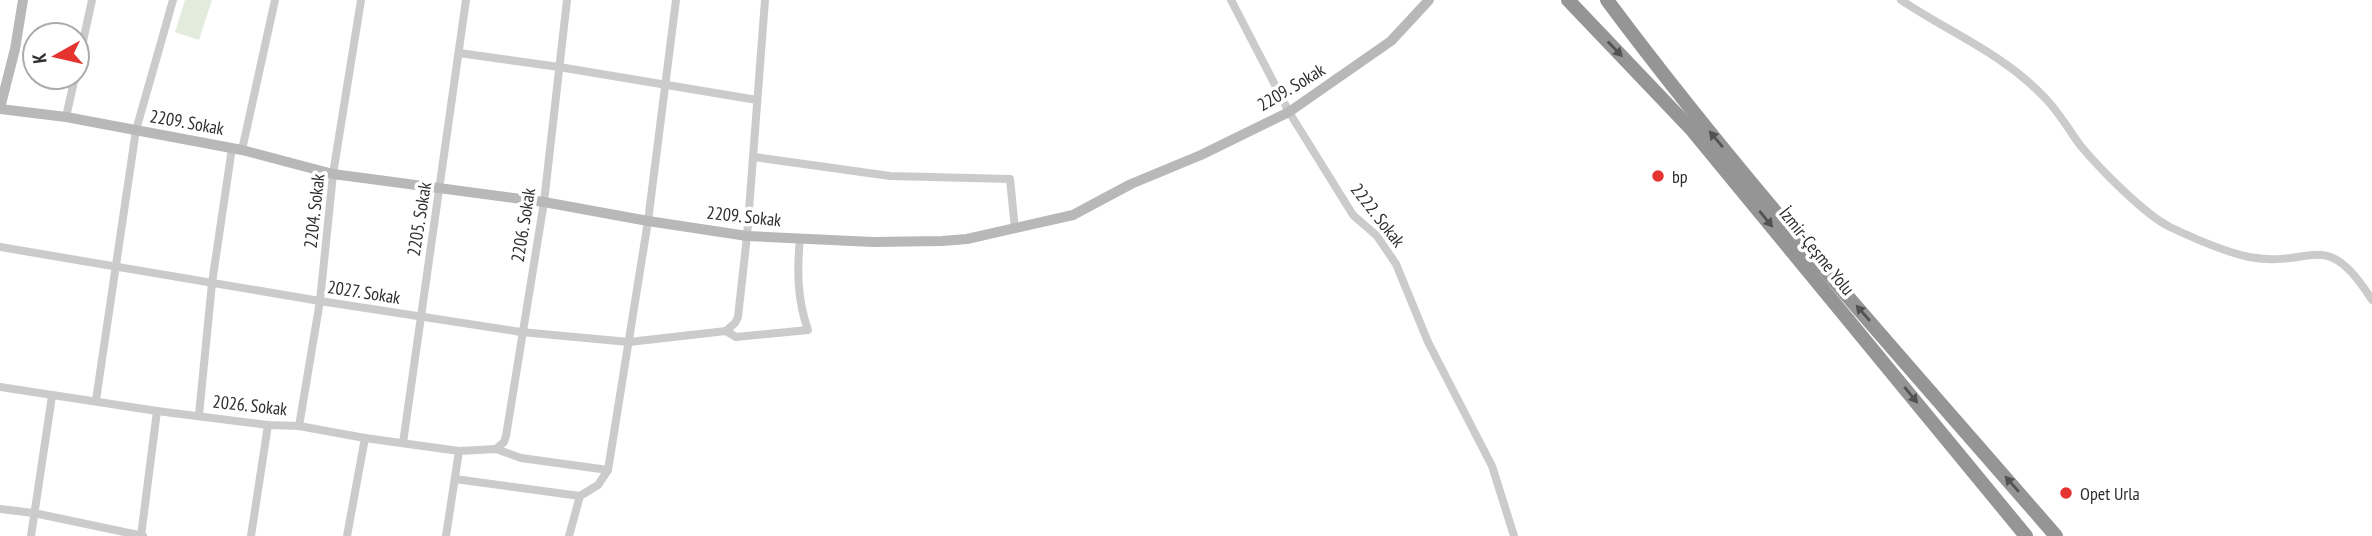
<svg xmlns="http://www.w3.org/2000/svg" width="2372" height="536" font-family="'PT Sans Narrow',sans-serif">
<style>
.green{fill:#e3ecdc}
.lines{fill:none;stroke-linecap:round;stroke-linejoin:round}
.street{stroke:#cbcbcb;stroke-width:8}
.secondary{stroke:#b8b8b8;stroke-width:10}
.highway{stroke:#959595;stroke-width:14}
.oneway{fill:#525252}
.poi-dot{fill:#e53430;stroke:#fff;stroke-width:2.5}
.labels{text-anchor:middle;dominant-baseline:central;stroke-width:7;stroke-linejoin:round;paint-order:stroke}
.street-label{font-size:18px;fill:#2e2e2e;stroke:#fff}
.poi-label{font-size:18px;fill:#2e2e2e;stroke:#fff;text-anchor:start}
</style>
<rect width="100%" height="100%" fill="#fff"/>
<path class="green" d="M185,0H212L199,40L175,32Z"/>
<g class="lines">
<g class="street">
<path d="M1231,0L1289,112L1353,215L1377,236L1396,264L1428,342L1492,466L1514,536"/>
<path d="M1901,0C1950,33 2004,54 2045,98C2059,112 2068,129 2080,145C2098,167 2145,215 2170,227C2195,239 2222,251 2249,257C2313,269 2325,225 2372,300"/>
<path d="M459,53L559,67L757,100"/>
<path d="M77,69L92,0"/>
<path d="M66,117L75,77"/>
<path d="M242,150L275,0"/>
<path d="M754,157L890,176L1010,179L1015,229"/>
<path d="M0,247L320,301L521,332L629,342L726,331L735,323L738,317L747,236L765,0"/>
<path d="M726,331L736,337L808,330C797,299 797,270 800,238"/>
<path d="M0,387L157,411L268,425L299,426L365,438L459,451L496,449L521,458L608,470"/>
<path d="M96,400L136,130L173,0"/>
<path d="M199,415L212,283L232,148"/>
<path d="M299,426L320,301L333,174L361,0"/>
<path d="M403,443L466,0"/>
<path d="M496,449L504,442L506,436L544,202L567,0"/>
<path d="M455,479L580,496L598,485L608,470L648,221L676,0"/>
<path d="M0,509L34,513L143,536"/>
<path d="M31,536L52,396"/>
<path d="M141,536L157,411"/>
<path d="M251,536L268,425"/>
<path d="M347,536L365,438"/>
<path d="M446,536L459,451"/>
<path d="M569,536L580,496"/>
</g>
<g class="secondary">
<path d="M0,108L15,49L23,0"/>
<path d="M0,109L66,117L242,150L333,174L544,202L648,221L747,236L873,242L942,241L967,239L1073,215L1131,184L1201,155L1289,112L1391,41L1429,0"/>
</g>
<g class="highway">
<path d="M1568,0L1692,130L2026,536"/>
<path d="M1607,0C1746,187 1904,360 2056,536"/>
</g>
</g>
<defs><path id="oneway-solid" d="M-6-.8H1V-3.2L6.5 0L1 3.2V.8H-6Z" transform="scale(1.75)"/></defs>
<g class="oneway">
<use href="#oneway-solid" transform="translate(1615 49) rotate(46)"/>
<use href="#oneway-solid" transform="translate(1716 139) rotate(-130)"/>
<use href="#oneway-solid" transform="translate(1766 219) rotate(51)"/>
<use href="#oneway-solid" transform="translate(1863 313) rotate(-131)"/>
<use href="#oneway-solid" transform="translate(1911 395) rotate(51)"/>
<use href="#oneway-solid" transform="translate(2012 484) rotate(-131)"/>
</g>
<g class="poi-dot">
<circle cx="1658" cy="176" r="7"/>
<circle cx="2066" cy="493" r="7"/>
</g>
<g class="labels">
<g class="street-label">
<text transform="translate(1291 87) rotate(-31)">2209. Sokak</text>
<text transform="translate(187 122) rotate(10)">2209. Sokak</text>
<text transform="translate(314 211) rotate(-84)">2204. Sokak</text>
<text transform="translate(1378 215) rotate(52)">2222. Sokak</text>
<text transform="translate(744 216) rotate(6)">2209. Sokak</text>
<text transform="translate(419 219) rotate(-81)">2205. Sokak</text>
<text transform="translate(523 225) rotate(-81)">2206. Sokak</text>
<text transform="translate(1817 251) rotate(51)">İzmir-Çeşme Yolu</text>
<text transform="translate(364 292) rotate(9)">2027. Sokak</text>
<text transform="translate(250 405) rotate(6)">2026. Sokak</text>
</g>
<g class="poi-label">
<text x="1672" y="176">bp</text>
<text x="2080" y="493">Opet Urla</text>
</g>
</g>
<g transform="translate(56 56) rotate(262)"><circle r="33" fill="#ffffff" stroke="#ababab" stroke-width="2"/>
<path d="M0-5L12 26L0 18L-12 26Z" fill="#e53430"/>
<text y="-10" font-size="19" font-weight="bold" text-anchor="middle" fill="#2e2e2e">K</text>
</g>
</svg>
